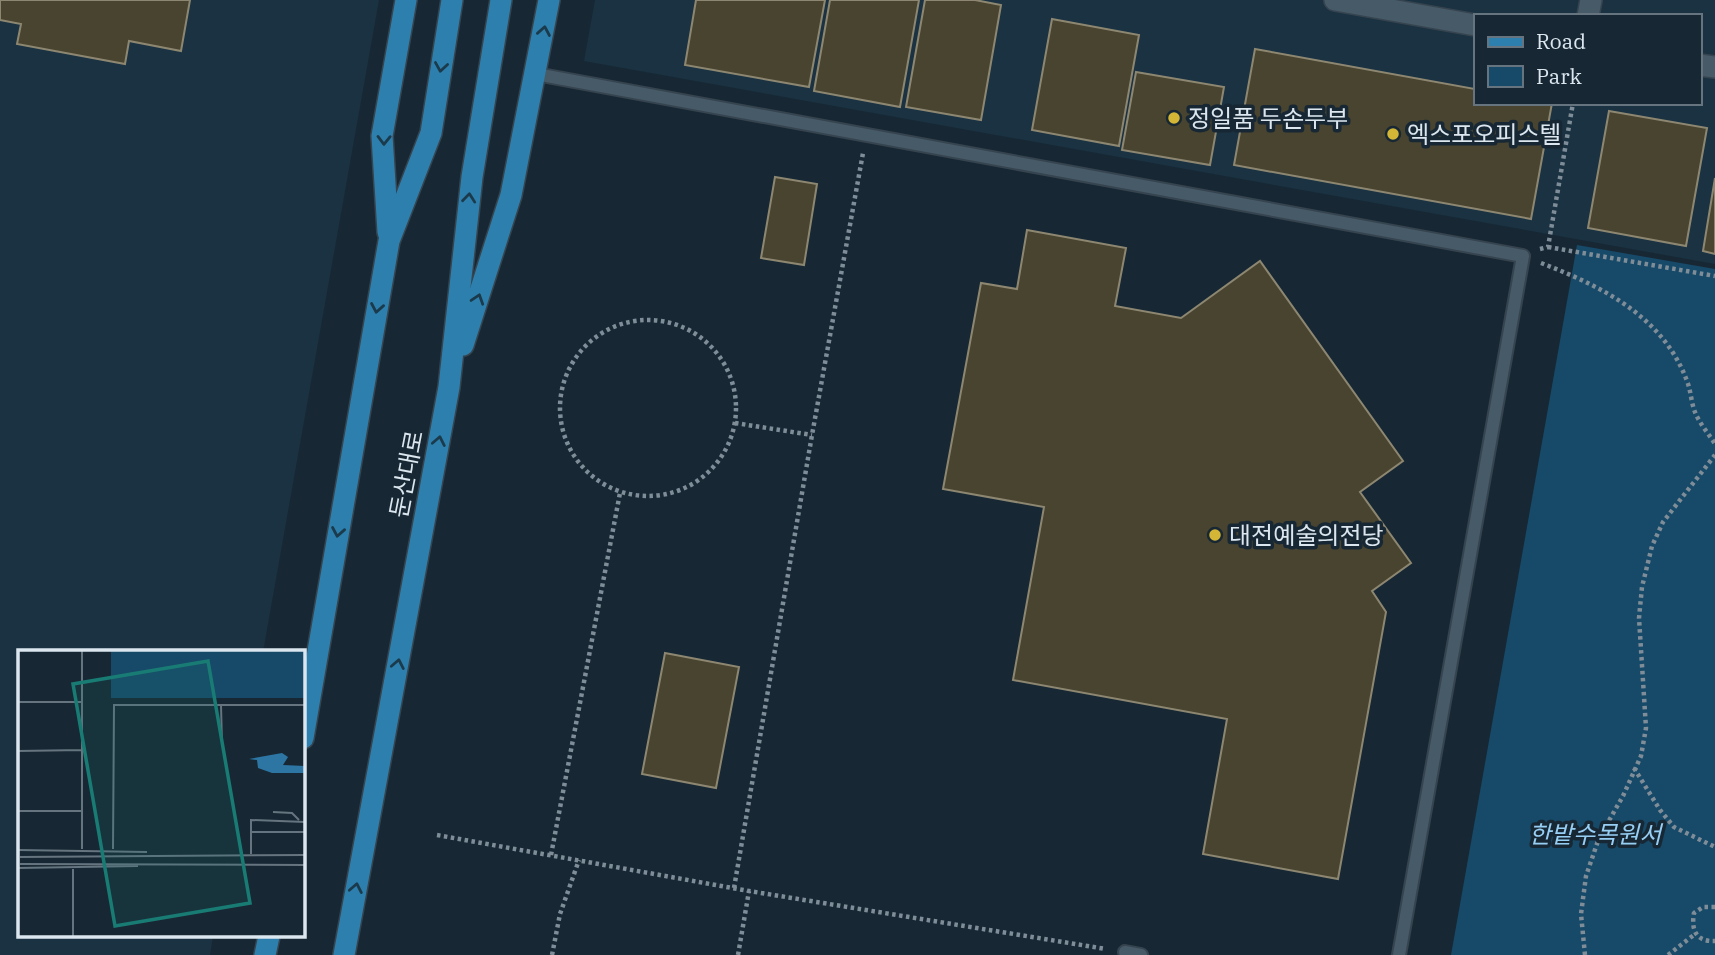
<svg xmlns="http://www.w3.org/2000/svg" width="1715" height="955" font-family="'IBM Plex Serif','Noto Sans KR',serif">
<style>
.built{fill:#1a3242;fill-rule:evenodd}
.green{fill:#174968}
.building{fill:#494430;stroke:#8d8771;stroke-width:2}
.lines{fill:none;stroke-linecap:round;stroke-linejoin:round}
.service-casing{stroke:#36444f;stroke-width:16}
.minor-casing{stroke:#36444f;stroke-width:24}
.tertiary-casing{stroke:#36444f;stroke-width:24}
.primary-casing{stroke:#36444f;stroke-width:24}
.path{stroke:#7f8d98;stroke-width:4.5;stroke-dasharray:3.5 3.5;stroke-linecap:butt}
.service{stroke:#475a68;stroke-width:12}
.minor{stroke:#475a68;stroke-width:21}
.tertiary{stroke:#475a68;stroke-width:21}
.primary{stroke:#2d80ae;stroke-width:21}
.oneway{stroke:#1b3a4c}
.poi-dot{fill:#d3b635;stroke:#172834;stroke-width:2.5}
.labels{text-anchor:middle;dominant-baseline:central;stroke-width:7;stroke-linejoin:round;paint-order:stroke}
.poi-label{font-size:24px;fill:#dbe6ef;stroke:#172834;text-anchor:start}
.street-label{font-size:24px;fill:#dbe6ef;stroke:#172834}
.park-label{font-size:24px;font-style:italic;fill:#97cef4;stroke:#172834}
.inset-road{fill:none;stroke:#65747f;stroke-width:2}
.view{fill:#197c74;fill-opacity:0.15;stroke:#197c74;stroke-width:3.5}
.inset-edge{fill:none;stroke:#dbe6ef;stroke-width:3.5}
</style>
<rect width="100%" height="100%" fill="#172834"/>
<g class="built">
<path d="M0,0H379L263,652H19V936H213L210,955H0Z"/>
<path d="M595,0H1715V264L584,61ZM1475,16H1699V103H1475Z"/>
</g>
<path class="green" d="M1577,245L1715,269V955H1451Z"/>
<g class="building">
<path d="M0,0H190L181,51L129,41L125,64L17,44L21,24L0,20Z"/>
<path d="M696,0H825L809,87L685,65Z"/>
<path d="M830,0H919L900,107L814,91Z"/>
<path d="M925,0H975L1001,5L981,120L906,107Z"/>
<path d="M1052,19L1139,35L1119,146L1032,130Z"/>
<path d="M1255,49L1475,89V103H1552L1531,219L1234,165Z"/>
<path d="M1136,72L1224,87L1210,165L1122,150Z"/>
<path d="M1609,111L1707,128L1686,246L1588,228Z"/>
<path d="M775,177L817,184L804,265L761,258Z"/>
<path d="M1715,178V254L1703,251Z"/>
<path d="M1027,230L1126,248L1115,306L1181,318L1260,261L1403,461L1360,492L1411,563L1372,591L1386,612L1338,879L1203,854L1227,719L1013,680L1044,507L943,489L981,283L1017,289Z"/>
<path d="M665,653L739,667L716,788L642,774Z"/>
</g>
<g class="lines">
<defs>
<g id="service">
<path d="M536,74L1523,256L1399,955"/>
<path d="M1125,952L1141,955"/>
</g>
<g id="minor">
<path d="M1335,0L1475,25"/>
<path d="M1699,65L1715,67"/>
</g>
<path id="tertiary" d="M1588,16L1591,0"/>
<g id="primary">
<path d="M388,232L382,136L406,0"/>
<path d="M463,345L511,195L549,0"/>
<path d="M303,738L389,241L431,133L452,0"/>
<path d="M265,955L269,936"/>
<path d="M344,955L449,387L472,177L501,0"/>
</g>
</defs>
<use href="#service" class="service-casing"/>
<use href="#minor" class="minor-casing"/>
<use href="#tertiary" class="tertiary-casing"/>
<use href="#primary" class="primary-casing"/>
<g class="path">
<path d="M1548,247L1715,276"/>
<path d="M1540,249L1548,247L1573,103"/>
<path d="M1541,263C1601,286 1663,316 1687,381C1691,391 1691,402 1695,412C1699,423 1709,434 1715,444"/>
<circle cx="648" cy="408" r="88"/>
<path d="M735,423L812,435"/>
<path d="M1634,768L1660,810L1674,827L1715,847"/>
<path d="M437,835L749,891L1106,949"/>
<path d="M551,855L620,493"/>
<path d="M734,888L812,435L863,153"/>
<path d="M1715,907H1703L1694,913C1691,930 1696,942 1715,941"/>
<path d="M552,955L560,914L579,860"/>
<path d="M738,955L749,891"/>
<path d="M1585,955L1581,914L1586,876L1599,838L1623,796L1641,756L1646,728L1639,618L1642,587L1652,546L1663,522L1715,455"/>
<path d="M1668,955L1695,934"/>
</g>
<use href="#service" class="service"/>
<use href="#minor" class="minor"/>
<use href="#tertiary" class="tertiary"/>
<use href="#primary" class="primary"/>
</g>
<defs><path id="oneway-chevron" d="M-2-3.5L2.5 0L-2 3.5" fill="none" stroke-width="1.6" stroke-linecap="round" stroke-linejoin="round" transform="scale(1.75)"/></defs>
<g class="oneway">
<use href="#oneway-chevron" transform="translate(544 31) rotate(-80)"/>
<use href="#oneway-chevron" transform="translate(441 67) rotate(99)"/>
<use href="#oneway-chevron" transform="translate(384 140) rotate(91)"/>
<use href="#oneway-chevron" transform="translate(469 198) rotate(-84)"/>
<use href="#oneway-chevron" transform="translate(478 299) rotate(-72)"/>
<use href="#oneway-chevron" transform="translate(377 308) rotate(100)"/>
<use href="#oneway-chevron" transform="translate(439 441) rotate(-79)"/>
<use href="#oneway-chevron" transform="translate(338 532) rotate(100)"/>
<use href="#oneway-chevron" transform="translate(398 664) rotate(-79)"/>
<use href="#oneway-chevron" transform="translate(356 888) rotate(-79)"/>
</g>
<g class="poi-dot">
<circle cx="1174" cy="118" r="7"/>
<circle cx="1393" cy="134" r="7"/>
<circle cx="1215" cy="535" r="7"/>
</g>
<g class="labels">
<g class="poi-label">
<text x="1188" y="118">정일품 두손두부</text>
<text x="1407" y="134">엑스포오피스텔</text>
<text x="1229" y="535">대전예술의전당</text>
</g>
<g class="street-label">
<text transform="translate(406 474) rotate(-79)">둔산대로</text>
</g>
<g class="park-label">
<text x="1595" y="834">한밭수목원서</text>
</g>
</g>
<g transform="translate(18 650)">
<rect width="287" height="287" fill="#172834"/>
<path d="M93,0H287V48H93Z" fill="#174968"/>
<path d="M264,103L270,107L265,115L287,116V123H254L240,118L239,110L231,109Z" fill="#2d76a4"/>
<path class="inset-road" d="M64,0V199M0,52H64M203,55L204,94M0,101L64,100M0,161H64M255,162L274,163L281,170M233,182H287M95,199L96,55H287M0,200L129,202M233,204V170L287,172M2,207L287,205M2,214L287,215M0,218L120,216M55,287V219"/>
<path class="view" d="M190,11L232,253L97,276L55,34Z"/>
<rect width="287" height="287" class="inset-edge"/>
</g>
<rect x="1474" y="14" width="228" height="91" fill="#172834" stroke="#65747f" stroke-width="2"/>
<rect x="1488" y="37" width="35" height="10" fill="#2d80ae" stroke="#65747f" stroke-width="2"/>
<text x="1536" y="49" font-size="21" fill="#dbe6ef">Road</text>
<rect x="1488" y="66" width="35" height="21" fill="#174968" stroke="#65747f" stroke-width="2"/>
<text x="1536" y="84" font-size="21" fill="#dbe6ef">Park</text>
</svg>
